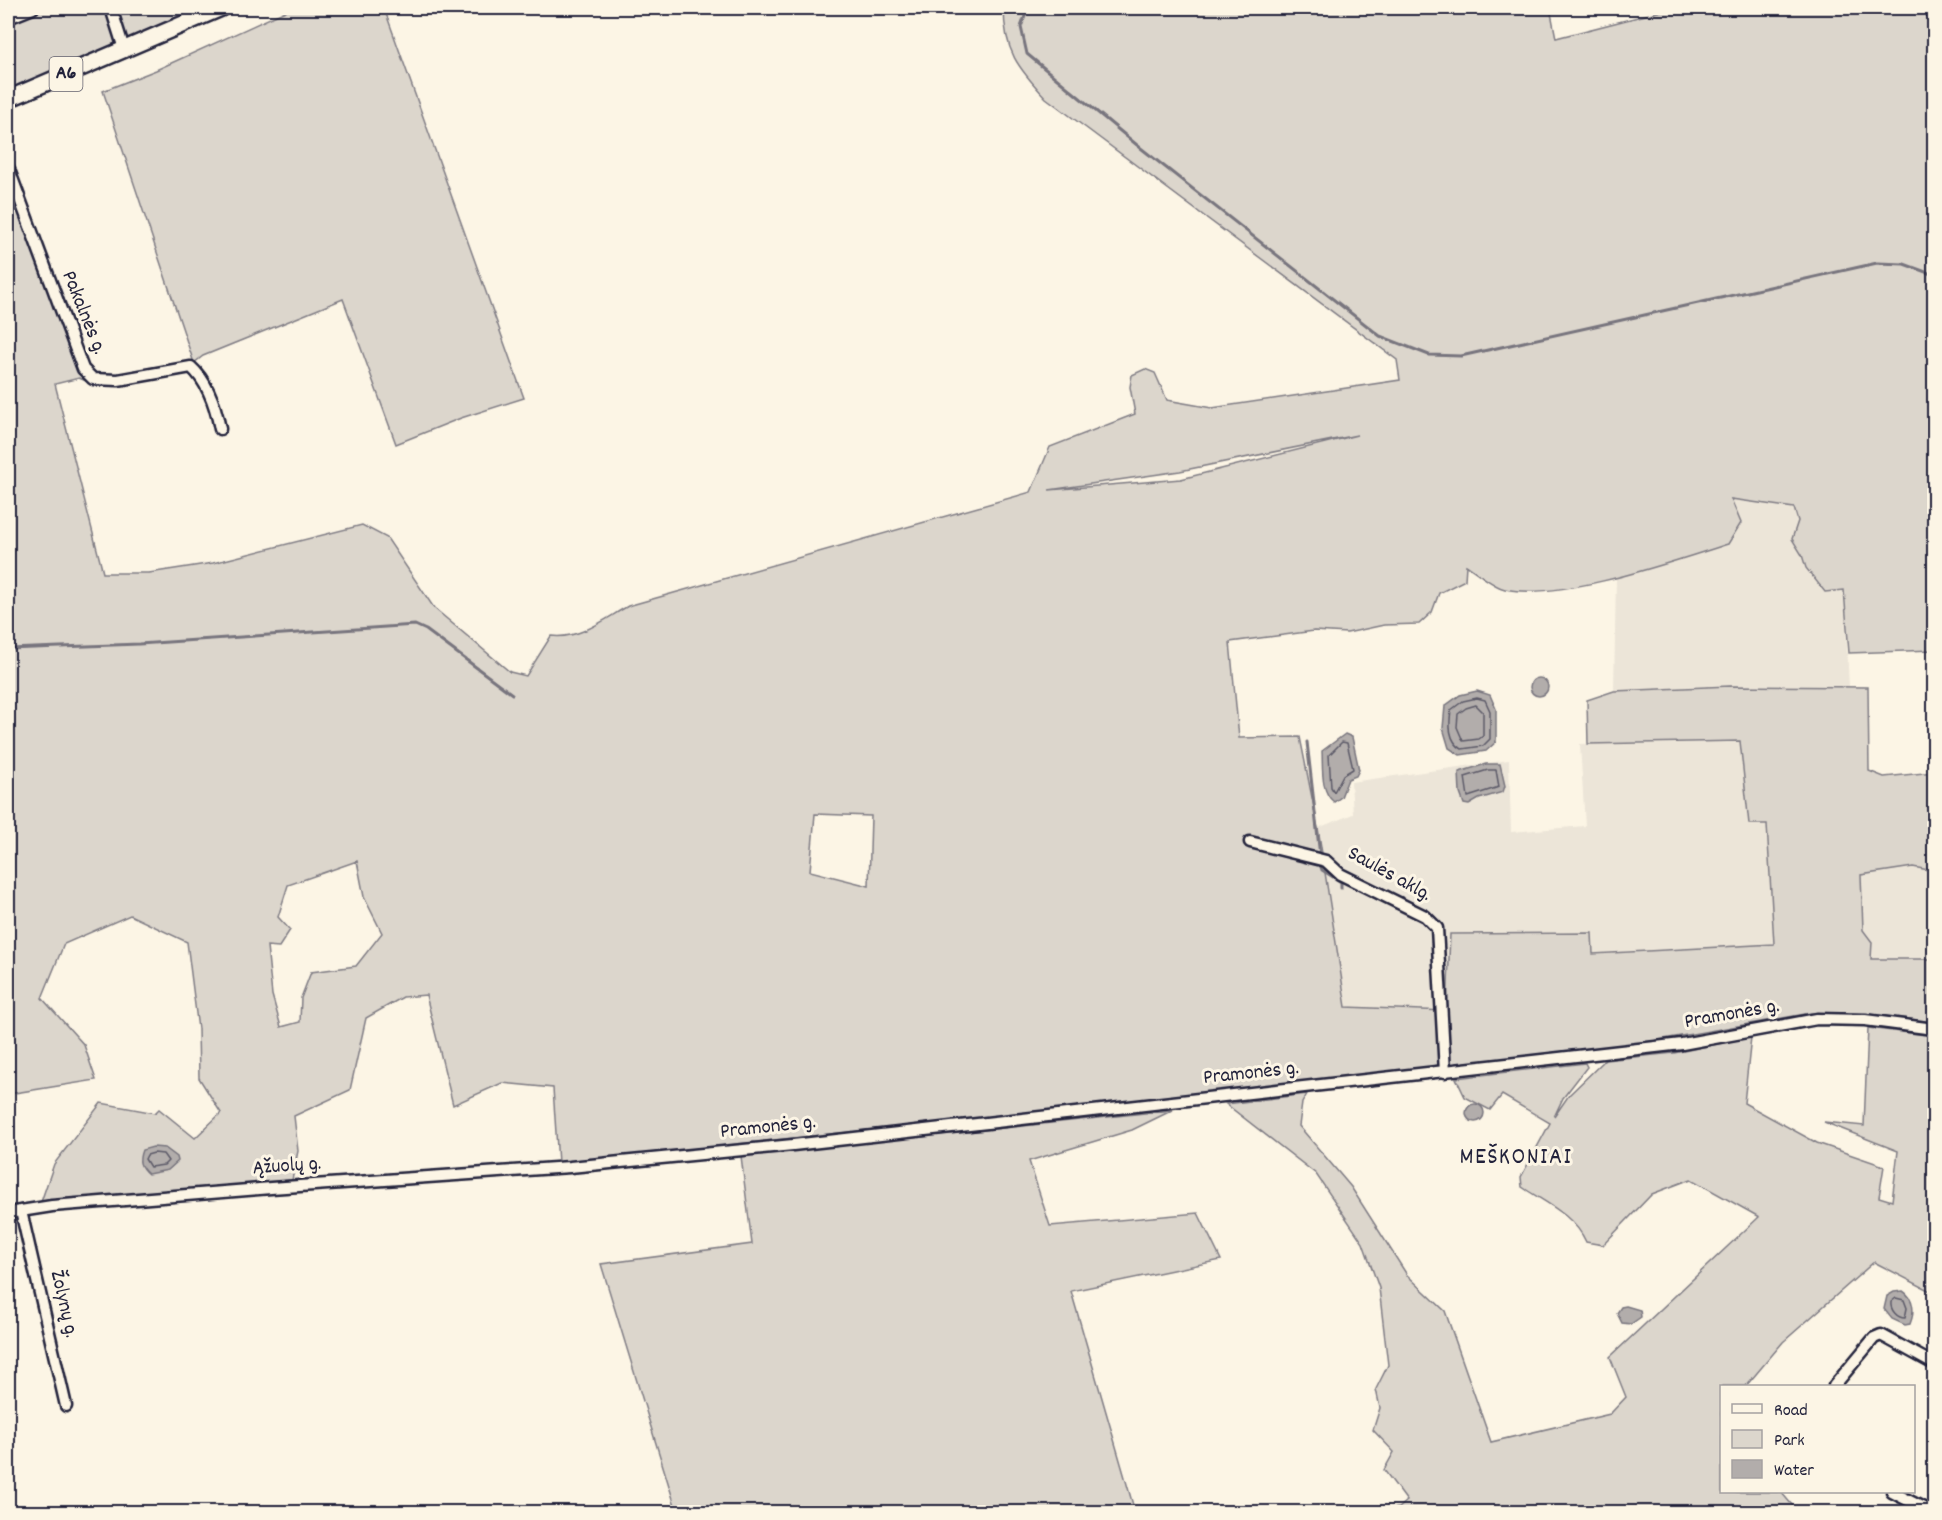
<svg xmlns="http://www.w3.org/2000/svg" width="1942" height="1520" font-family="Dekko,sans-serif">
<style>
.built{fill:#ece5d8}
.green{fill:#dcd6cc;stroke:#7f7c84;stroke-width:1.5;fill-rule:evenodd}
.water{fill:#b2adab;stroke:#78757e;stroke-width:1.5}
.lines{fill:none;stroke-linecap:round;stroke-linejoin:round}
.shore{stroke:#5c5a68;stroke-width:1.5}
.stream{stroke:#78757e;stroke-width:3}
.minor-casing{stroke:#22223b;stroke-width:15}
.major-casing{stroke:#22223b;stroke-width:18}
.highway-casing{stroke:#22223b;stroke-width:20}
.minor{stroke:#fcf5e5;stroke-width:10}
.major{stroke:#fcf5e5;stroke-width:14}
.highway{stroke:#fcf5e5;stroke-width:15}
.labels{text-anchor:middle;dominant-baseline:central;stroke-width:6;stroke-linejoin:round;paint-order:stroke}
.shield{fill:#fcf5e5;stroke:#63616e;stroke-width:1.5}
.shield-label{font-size:20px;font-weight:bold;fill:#22223b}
.street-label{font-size:21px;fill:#22223b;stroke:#fcf5e5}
.quarter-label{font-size:24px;letter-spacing:1.5px;fill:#22223b;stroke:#fcf5e5}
</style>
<rect width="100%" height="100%" fill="#fcf5e5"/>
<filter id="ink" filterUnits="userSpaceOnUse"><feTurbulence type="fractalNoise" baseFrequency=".0167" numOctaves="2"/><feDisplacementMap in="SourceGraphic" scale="12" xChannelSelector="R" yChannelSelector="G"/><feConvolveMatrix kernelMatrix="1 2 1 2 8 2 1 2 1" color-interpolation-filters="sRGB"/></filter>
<g filter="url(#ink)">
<g class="built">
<path d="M1730,498L1794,508L1798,521L1792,539L1802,555L1806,568L1844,590L1849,687L1730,686L1614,691L1616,576L1675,560Z"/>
<path d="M1740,741L1749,824H1767L1774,944L1593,954L1592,933L1450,935L1447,1011L1346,1007L1318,828L1353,814L1351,782L1509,760L1511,832L1585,826L1580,744Z"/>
<path d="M1913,867L1934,871V959H1871L1872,942L1863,930L1861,875Z"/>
</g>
<g class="green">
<path d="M8,8H198L8,91Z"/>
<path d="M292,8H384L524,398L461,418L396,444L343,299L203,356L194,363L103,91L156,70Z"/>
<path d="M1004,8H1550L1556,38L1673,8H1926L1934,29V663L1933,650L1849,653L1844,590L1825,592L1806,568L1802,555L1792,539L1798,521L1794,508L1731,499L1741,523L1728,544C1671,562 1561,601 1505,589C1492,586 1477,572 1466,565L1465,580L1439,593L1432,612L1419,624L1384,625L1347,633L1314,631L1230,642L1239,738L1300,737L1318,828L1346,1007L1447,1011L1450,934L1592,933L1593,954L1774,944L1767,824H1749L1740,741L1588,744L1587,700L1614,691L1730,686L1868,687L1869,771L1884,777L1934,772V871L1913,867L1861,875L1863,930L1872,942L1871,959H1934V1022L1869,1014L1811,1013L1624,1046L1133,1102L558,1163L553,1088L502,1083L453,1105L426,995L403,997L366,1018L350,1090L294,1116L298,1151L292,1180L41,1202L54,1164L101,1103L155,1113L159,1109L195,1138L221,1113L199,1078L198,1029L187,942L130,915L64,944L42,998L84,1045L96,1080L8,1094V167L83,369L93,379L86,381L79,378L55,384L103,573H149L213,563L362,525L387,538L434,608L510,672L526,676L551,636C579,640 605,619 628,606L1031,492L1050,447L1135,414L1130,387L1132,375L1145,369L1155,373L1167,400L1212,408L1400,380L1397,360L1046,98C1018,68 1004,51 1004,8ZM1357,435L1181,479L1049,490L1180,471ZM815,814L871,816L869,886L810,871ZM357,861L364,897L382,933L356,966L311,972L301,998L300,1022L281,1027L272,995L267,946L279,947L290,930L278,917L288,885Z"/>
<path d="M1868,1028L1934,1036V1293L1874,1262L1783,1342L1746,1386H1722V1492H1781L1798,1512H1375L1399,1508L1407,1501L1384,1470L1394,1452L1373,1430L1380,1408L1376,1389L1388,1365L1379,1288L1363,1243L1316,1174L1226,1104L1307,1094L1302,1103L1299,1126L1351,1187L1407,1275L1445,1311L1491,1442L1610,1414L1626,1397L1610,1357L1759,1217L1691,1179L1652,1194L1603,1245L1586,1242C1574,1215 1546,1203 1522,1187L1521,1177L1550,1123L1502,1095L1490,1110L1465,1097L1456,1078L1585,1063L1587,1067L1563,1098L1554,1117L1569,1095L1605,1060L1674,1053L1751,1037L1744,1103L1817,1143L1884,1166L1879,1197L1892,1201L1898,1151L1824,1122L1864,1126Z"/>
<path d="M1173,1110L1132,1130L1029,1161L1050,1226L1198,1213L1221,1260L1071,1291L1135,1512H677L601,1264L752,1244L741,1156Z"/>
</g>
<g class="water">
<circle cx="1539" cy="687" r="9"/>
<path d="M1477,691L1490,695L1496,709V742L1486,751L1460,755L1449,748L1443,728L1445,706L1460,695Z"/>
<path d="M1345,734L1352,737L1359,770L1356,776L1348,779L1341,797L1334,802C1320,792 1323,767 1322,751Z"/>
<path d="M1486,764H1500L1505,786L1503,792L1479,799L1469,805L1464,804L1460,793L1459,772Z"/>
<circle cx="1475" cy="1113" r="9"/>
<path d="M153,1147L165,1148L177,1157L178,1161L168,1170L148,1174C139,1166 138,1161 142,1150Z"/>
<path d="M1903,1291C1914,1298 1915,1312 1910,1324L1905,1325L1892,1319L1884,1309L1887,1296L1894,1292Z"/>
<path d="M1626,1306L1640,1310L1641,1317L1631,1324L1622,1323L1617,1313L1621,1307Z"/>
</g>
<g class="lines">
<g class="shore">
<path d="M1477,698L1485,700L1490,711V739L1483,746L1462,749C1448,741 1449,724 1451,710L1463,701Z"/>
<path d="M1476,705L1483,712V736L1479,739L1463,741L1457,727L1458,714L1466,708Z"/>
<path d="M1342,742L1347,743L1353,769L1343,775L1334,792L1331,787L1329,755Z"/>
<path d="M1488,770H1496L1499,787L1468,797L1465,777Z"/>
<path d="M154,1153L163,1154L168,1161L164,1165L150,1167L145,1159L147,1155Z"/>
<path d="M1896,1298L1904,1300L1907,1308L1905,1318C1897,1318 1890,1310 1891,1302Z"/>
</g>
<g class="stream">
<path d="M1028,8L1021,27L1027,54L1137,145L1380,336L1429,355L1461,356L1877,263L1904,264L1934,275"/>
<path d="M8,649L139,644L415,625L426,630L512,694"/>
<path d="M1307,742L1320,856"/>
<path d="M1320,864L1322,870L1341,882V888"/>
</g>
<defs>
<g id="minor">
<path d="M111,8L124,49"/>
<path d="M8,18L33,8"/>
<path d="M8,167L83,369L93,379L118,380L191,367C208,382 216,408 220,429"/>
<path d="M1250,842L1326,861L1340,874L1425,916L1437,928L1445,1072"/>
<path d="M21,1211L66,1406"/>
<path d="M8,1213L52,1206L271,1188L570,1167L793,1145L1682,1044L1817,1019L1865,1020L1934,1029"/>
<path d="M1834,1386L1874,1338L1881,1335L1934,1364"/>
<path d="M1892,1492L1931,1512"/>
</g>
<path id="major" d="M1933,8L1934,12"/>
<path id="highway" d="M8,99L221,8"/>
</defs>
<use href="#minor" class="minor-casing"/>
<use href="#major" class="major-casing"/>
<use href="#highway" class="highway-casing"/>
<use href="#minor" class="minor"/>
<use href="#major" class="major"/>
<use href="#highway" class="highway"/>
</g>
</g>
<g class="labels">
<rect class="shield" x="49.5" y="57" width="33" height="34" rx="4.5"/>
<g class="shield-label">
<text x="66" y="74">A6</text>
</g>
<g class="street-label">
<text transform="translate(83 313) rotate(68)">Pakalnės g.</text>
<text transform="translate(1389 875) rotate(29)">Saulės aklg.</text>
<text transform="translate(1732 1015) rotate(-10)">Pramonės g.</text>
<text transform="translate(1251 1074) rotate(-6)">Pramonės g.</text>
<text transform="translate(768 1128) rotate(-6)">Pramonės g.</text>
<text transform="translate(287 1167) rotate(-4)">Ąžuolų g.</text>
<text transform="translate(63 1304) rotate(77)">Žolynų g.</text>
</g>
<g class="quarter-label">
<text x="1516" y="1158">MEŠKONIAI</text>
</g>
</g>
<rect width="1942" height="1520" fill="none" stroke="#fcf5e5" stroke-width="30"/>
<rect x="15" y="15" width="1912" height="1490" fill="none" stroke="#22223b" stroke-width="2" filter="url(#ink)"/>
<rect x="1720" y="1385" width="195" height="108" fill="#fcf5e5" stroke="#a5a1a1" stroke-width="1.5"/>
<rect x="1732" y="1404" width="30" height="9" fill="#fcf5e5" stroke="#a5a1a1" stroke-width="1.5"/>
<text x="1774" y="1415" font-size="18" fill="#22223b">Road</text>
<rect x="1732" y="1430" width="30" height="18" fill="#dcd6cc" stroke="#a5a1a1" stroke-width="1.5"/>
<text x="1774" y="1445" font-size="18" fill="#22223b">Park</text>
<rect x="1732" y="1460" width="30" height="18" fill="#b2adab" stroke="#a5a1a1" stroke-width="1.5"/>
<text x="1774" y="1475" font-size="18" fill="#22223b">Water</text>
</svg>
